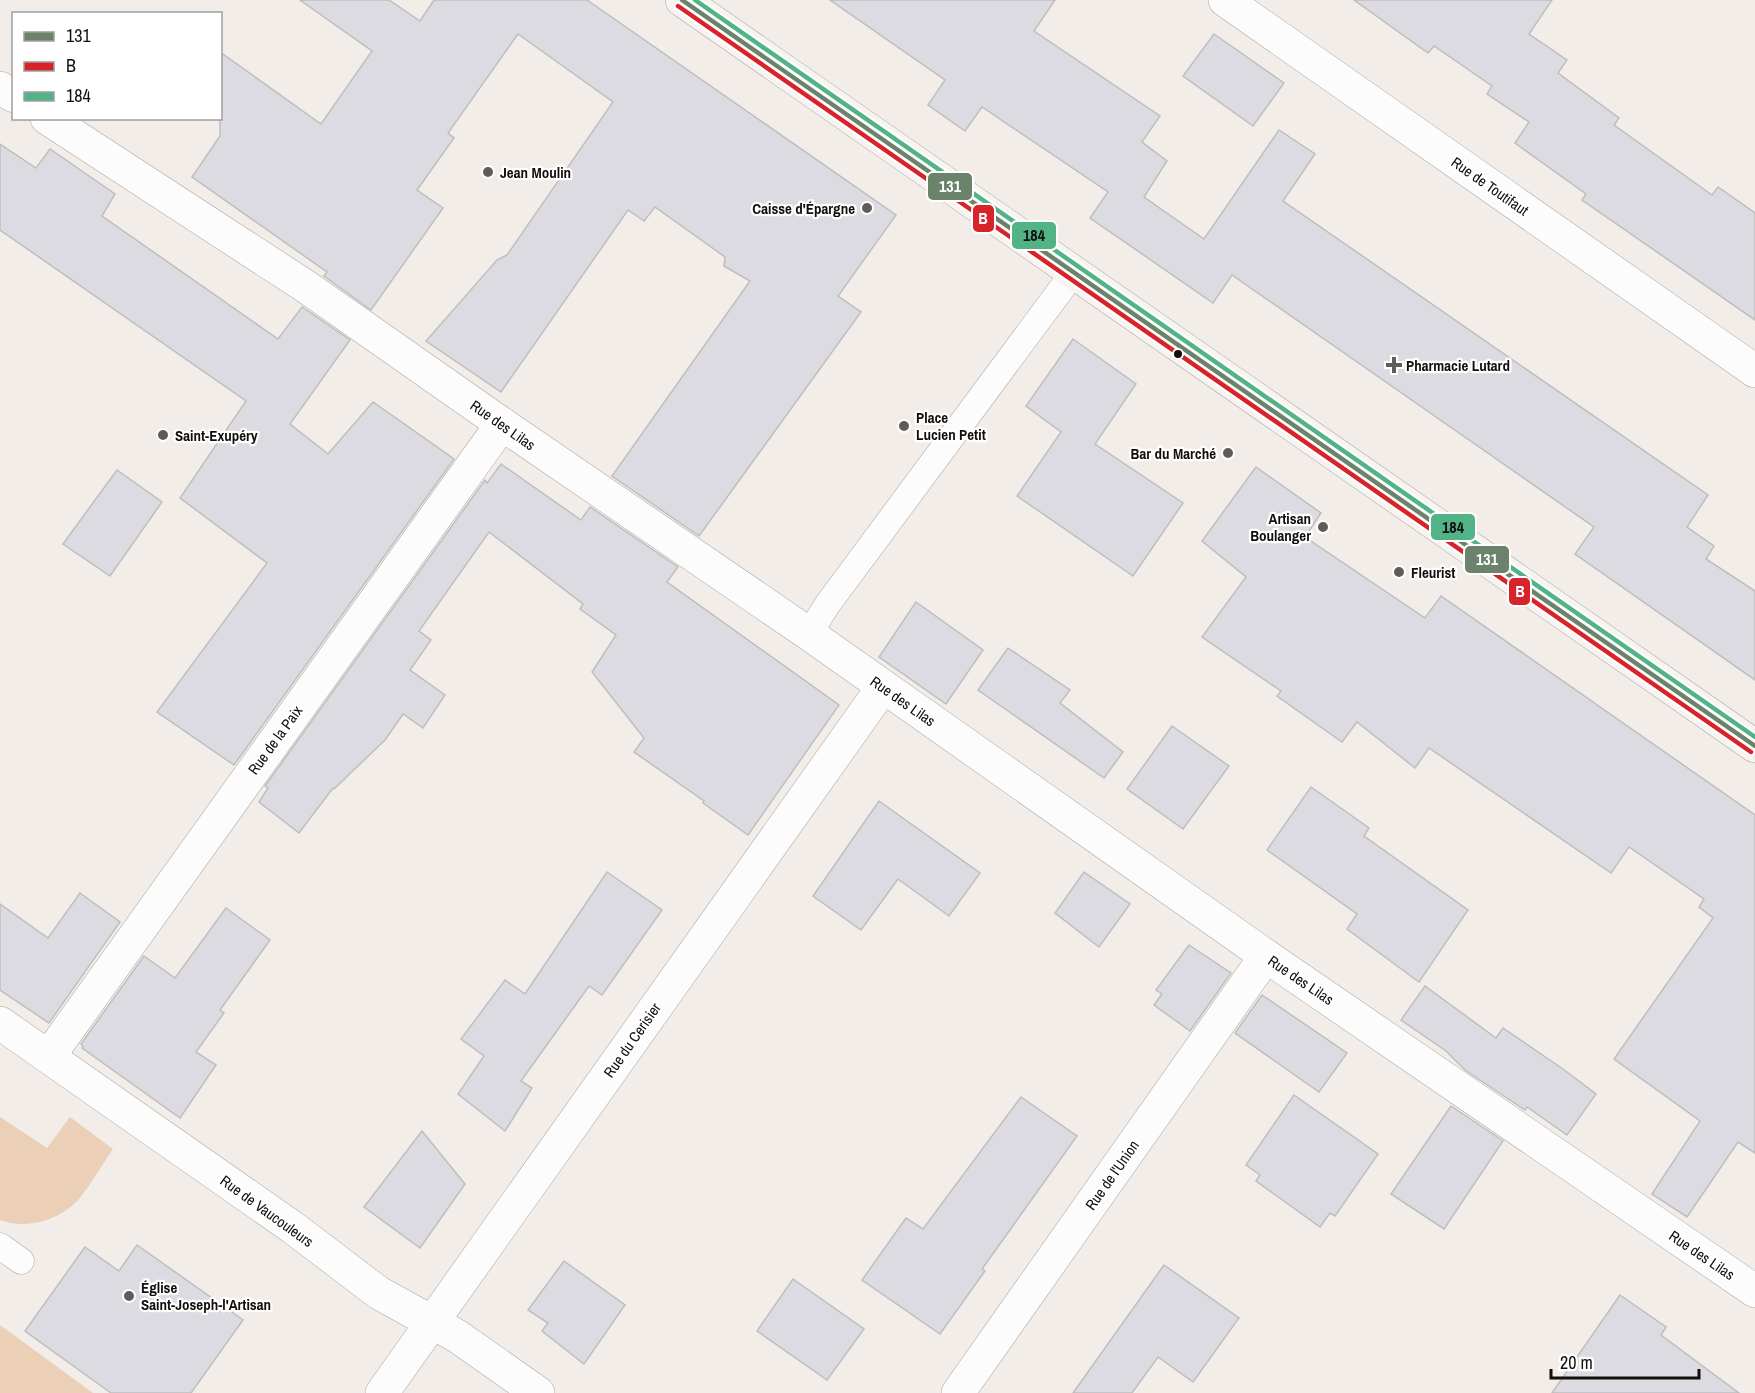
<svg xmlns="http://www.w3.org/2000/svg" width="1755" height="1393" font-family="'Archivo Narrow',sans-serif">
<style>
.green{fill:#ebcfb6}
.building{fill:#dcdbe1;stroke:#bfbebe;stroke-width:1.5}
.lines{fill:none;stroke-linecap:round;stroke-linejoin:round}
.lane-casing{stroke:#aaa7a3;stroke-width:27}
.street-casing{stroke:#aaa7a3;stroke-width:34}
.secondary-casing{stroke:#aaa7a3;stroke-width:34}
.lane{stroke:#fdfcfc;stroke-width:26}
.street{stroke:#fdfcfc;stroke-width:33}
.secondary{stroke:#f6f3f0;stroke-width:33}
.bus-1-casing{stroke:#fff;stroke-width:9}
.bus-2-casing{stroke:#fff;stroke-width:9}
.bus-3-casing{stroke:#fff;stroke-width:9}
.bus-1{stroke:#6b836b;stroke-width:4.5}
.bus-2{stroke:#d8232a;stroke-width:4.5}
.bus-3{stroke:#52b386;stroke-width:4.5}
.poi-dot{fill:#605c59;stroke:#fff;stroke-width:2}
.bus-dot{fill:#120e0c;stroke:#fff;stroke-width:2}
.labels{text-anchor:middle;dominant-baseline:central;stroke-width:4.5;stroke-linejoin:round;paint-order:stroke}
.poi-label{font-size:15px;font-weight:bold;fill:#120e0c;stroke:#fff;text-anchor:start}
.street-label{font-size:15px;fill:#120e0c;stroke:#fff}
.line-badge{stroke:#fff;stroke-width:2}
.badge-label{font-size:16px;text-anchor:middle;font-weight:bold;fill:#fff}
.pale-badge-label{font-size:16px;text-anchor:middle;font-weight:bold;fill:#111}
</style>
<rect width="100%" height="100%" fill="#f2ede8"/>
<g class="green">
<path d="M0,1117L47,1148L70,1117L113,1149C103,1163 86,1193 75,1203C55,1222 25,1229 0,1220Z"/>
<path d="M0,1325L93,1393H0Z"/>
</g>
<g class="building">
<path d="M300,0H389L420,21L434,0H587L896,215L838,296L861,312L699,536L612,476L750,281L724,266L725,257L655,207L644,221L628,210L501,392L426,341L497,260L507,255L613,102L518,34L448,133L454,138L417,190L443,208L371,310L324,276L327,272L192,177L220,136V52L321,124L372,51Z"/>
<path d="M830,0H1055L1034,31L1160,116L1142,142L1167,161L1144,197L1204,239L1279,130L1315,154L1283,201L1708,495L1687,527L1714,546L1706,559L1755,591V680L1575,554L1594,527L1232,275L1213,303L1090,218L1108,192L982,107L965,131L928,105L945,80Z"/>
<path d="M1354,0H1552L1529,34L1567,60L1558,73L1619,118L1614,125L1712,195L1718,187L1755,213V320L1582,200L1586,194L1515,143L1529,122L1487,94L1492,86L1434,46L1428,53Z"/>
<path d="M1214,34L1284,83L1253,126L1183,76Z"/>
<path d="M0,144L36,168L50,149L115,194L102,216L278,339L302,307L350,340L290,424L328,454L373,402L454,459L234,765L157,712L267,563L180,498L246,401L0,230Z"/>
<path d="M1073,339L1136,384L1095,444L1183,503L1133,576L1017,496L1061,432L1026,406Z"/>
<path d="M501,464L581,520L590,507L678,567L667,582L839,705L748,835L703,803L704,801L634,752L644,738L592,672L616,635L580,609L583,604L489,532L419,631L431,640L410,670L445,695L423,728L403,714L385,740L334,789L333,788L299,833L259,802L268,788L265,786L485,480L487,483Z"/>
<path d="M1256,467L1321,513L1305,537L1425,618L1441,596L1755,815V1153L1738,1142L1687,1217L1652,1194L1700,1121L1614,1059L1713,918L1699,907L1704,899L1629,847L1611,873L1429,748L1415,768L1357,722L1342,742L1277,696L1281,691L1202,637L1246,577L1202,541Z"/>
<path d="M117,470L162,502L110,576L63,544Z"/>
<path d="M916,602L983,650L946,704L879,657Z"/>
<path d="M1008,648L1070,690L1060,703L1123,752L1104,778L978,690Z"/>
<path d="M1172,726L1229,766L1183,829L1127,789Z"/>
<path d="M1311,787L1369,828L1364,836L1468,910L1419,982L1347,929L1357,914L1267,850Z"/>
<path d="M879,801L980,873L949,916L898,879L861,930L813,896Z"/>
<path d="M607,872L662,910L602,995L589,986L521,1081L532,1088L505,1131L458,1094L484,1056L461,1039L505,980L525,994Z"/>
<path d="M1084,872L1130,904L1099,947L1055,913Z"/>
<path d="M80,893L120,922L49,1023L0,990V904L48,938Z"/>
<path d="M226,908L270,940L220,1010L224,1013L196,1052L216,1065L180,1118L82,1048L83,1046L81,1044L144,956L175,978Z"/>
<path d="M1189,945L1231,973L1190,1031L1154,1005L1162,994L1156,990Z"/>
<path d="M1425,986L1496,1038L1503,1028L1563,1069L1596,1094L1567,1135L1527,1107L1525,1110L1465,1070L1446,1051L1401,1020Z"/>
<path d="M1262,995L1347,1053L1319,1092L1235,1033Z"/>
<path d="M1294,1095L1378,1154L1335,1216L1330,1213L1320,1227L1256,1181L1260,1175L1246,1165Z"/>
<path d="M1021,1097L1077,1136L982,1269L985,1271L940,1334L862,1280L906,1218L923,1229Z"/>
<path d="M1451,1106L1503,1141L1444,1229L1391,1194Z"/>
<path d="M422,1131L465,1184L420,1248L364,1207Z"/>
<path d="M137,1245L243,1320L191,1393H111L25,1331L85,1247L119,1271Z"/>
<path d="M564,1261L625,1305L584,1364L542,1331L548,1323L528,1310Z"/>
<path d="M1164,1265L1239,1318L1193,1382L1158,1357L1132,1393H1073Z"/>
<path d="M793,1279L864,1329L827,1380L757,1331Z"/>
<path d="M1620,1295L1666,1327L1661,1335L1739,1393H1552Z"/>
</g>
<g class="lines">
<defs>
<g id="lane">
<path d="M809,634L827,605L1074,272"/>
<path d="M0,1246L21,1261"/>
</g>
<g id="street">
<path d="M1225,0L1755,371"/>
<path d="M0,88L14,96"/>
<path d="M47,118L305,286L502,424L809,634L1266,956L1755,1291"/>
<path d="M0,1023L292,1227L379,1293L457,1336L538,1393"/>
<path d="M49,1056L502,424"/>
<path d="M382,1393L883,687"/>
<path d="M958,1393L1266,956"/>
</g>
<path id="secondary" d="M682,0L1755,746"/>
</defs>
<use href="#lane" class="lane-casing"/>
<use href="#street" class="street-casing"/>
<use href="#secondary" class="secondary-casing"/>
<use href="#lane" class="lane"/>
<use href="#street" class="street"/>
<use href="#secondary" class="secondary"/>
<defs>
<path id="bus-1" d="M682,0L1755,746"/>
<path id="bus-2" d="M678,6L1751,752"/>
<path id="bus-3" d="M695,0L1755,737"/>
</defs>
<use href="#bus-1" class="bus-1-casing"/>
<use href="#bus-2" class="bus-2-casing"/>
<use href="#bus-3" class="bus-3-casing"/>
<use href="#bus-1" class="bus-1"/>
<use href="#bus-2" class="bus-2"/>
<use href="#bus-3" class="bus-3"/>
</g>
<g class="poi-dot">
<circle cx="488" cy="172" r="6"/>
<circle cx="867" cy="208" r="6"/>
<path d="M1391 356h6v6h6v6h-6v6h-6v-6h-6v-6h6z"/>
<circle cx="904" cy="426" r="6"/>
<circle cx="163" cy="435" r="6"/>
<circle cx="1228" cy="453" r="6"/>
<circle cx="1323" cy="527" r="6"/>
<circle cx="1399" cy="572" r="6"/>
<circle cx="129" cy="1296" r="6"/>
</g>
<circle class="bus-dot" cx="1178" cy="354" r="5"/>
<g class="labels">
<g class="poi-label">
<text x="500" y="172">Jean Moulin</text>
<text x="855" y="208" text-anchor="end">Caisse d'Épargne</text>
<text x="1406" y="365">Pharmacie Lutard</text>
<text x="916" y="417">Place<tspan x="916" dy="17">Lucien Petit</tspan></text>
<text x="175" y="435">Saint-Exupéry</text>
<text x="1216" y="453" text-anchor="end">Bar du Marché</text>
<text x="1311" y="518" text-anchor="end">Artisan<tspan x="1311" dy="17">Boulanger</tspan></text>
<text x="1411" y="572">Fleurist</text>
<text x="141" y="1287">Église<tspan x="141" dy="17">Saint-Joseph-l'Artisan</tspan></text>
</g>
<g class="street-label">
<text transform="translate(1490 186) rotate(35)">Rue de Toutifaut</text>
<text transform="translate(503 425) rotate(35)">Rue des Lilas</text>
<text transform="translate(903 701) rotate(35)">Rue des Lilas</text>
<text transform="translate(275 740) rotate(-54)">Rue de la Paix</text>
<text transform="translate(1301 980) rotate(34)">Rue des Lilas</text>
<text transform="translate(632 1040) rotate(-55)">Rue du Cerisier</text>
<text transform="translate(1112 1175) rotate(-55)">Rue de l'Union</text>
<text transform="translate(267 1211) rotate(36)">Rue de Vaucouleurs</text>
<text transform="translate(1702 1255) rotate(34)">Rue des Lilas</text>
</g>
</g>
<g class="line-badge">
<rect x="927" y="172" width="46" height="29" rx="6" fill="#6b836b"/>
<rect x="972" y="204" width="23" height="29" rx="6" fill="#d8232a"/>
<rect x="1011" y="221" width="46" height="29" rx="6" fill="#52b386"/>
<rect x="1430" y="513" width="46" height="28" rx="6" fill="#52b386"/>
<rect x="1464" y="545" width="46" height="29" rx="6" fill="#6b836b"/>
<rect x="1508" y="577" width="23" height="29" rx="6" fill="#d8232a"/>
</g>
<g class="badge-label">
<text x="950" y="192">131</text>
<text x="983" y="224">B</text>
<text x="1487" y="565">131</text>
<text x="1520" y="597">B</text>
</g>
<g class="pale-badge-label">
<text x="1034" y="241">184</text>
<text x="1453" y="533">184</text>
</g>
<rect x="12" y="12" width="210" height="108" fill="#ffffff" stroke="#a09f9e" stroke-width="1.5"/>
<rect x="24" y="32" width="30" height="9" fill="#6b836b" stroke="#a09f9e" stroke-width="1.5"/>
<text x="66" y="42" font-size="18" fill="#120e0c">131</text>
<rect x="24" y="62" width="30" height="9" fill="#d8232a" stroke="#a09f9e" stroke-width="1.5"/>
<text x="66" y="72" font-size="18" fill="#120e0c">B</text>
<rect x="24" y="92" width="30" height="9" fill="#52b386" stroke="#a09f9e" stroke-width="1.5"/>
<text x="66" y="102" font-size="18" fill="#120e0c">184</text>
<path d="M1551 1369v9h148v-9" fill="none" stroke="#120e0c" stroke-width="3"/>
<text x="1560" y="1369" font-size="18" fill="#120e0c" stroke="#ffffff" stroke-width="4.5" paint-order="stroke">20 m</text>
</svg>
